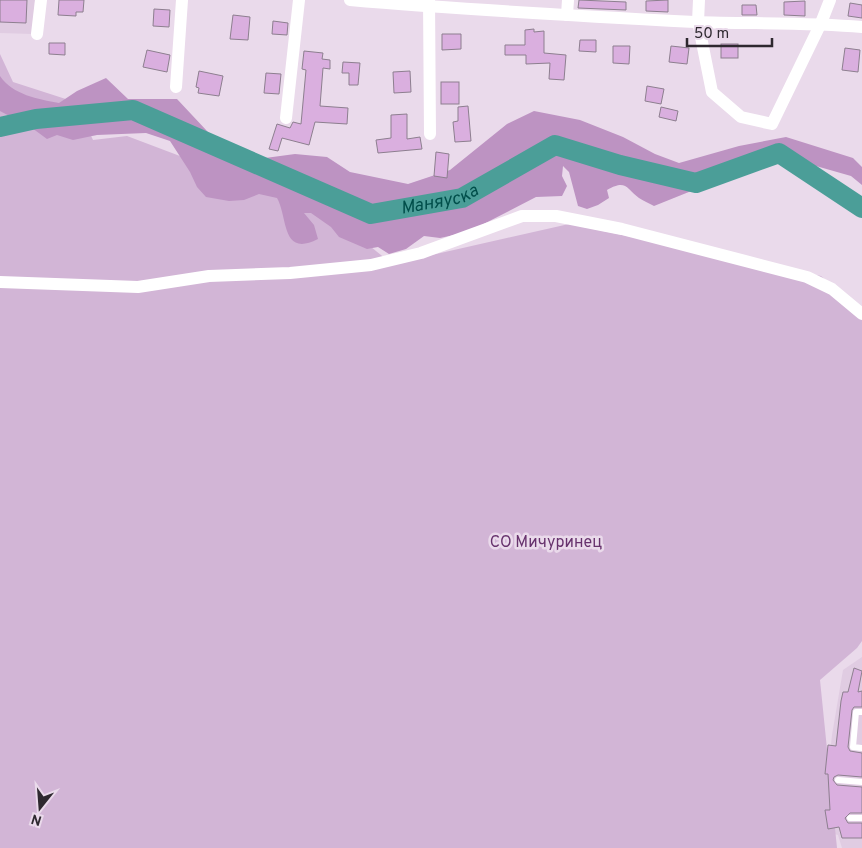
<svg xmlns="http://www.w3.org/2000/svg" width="862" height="848" font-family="Overpass,sans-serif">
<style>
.built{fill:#e0cce2}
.green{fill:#d2b5d6}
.forest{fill:#bd93c2}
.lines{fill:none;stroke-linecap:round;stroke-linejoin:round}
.river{stroke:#4b9e98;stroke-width:20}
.building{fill:#daafdf;stroke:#8d7f8f}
.service{stroke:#fff;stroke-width:6}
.minor{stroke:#fff;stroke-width:12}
.labels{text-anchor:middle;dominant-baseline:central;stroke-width:5;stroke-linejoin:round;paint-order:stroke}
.park-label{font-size:16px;fill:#67326d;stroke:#eadaeb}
.water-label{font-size:18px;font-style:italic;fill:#004e4a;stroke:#eadaeb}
</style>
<rect width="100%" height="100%" fill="#eadaeb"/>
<g class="built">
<path d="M0,0H35L32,34L0,33Z"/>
<path d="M862,657V848H842L838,835L822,831L832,735L843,670Z"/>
</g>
<path class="green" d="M0,54L13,82L75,102L93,140L127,136L328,212L392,264L569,224L821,276L862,312V641L857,648L820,680L837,848H0Z"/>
<path class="forest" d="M0,76C13,95 38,99 59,103L77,91L106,78L128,99H177L236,162L295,154L327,157L350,172L408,184L450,170L507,124L534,111L580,120L623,137L655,154L679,163L739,146L786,137L853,158L862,167V185L851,176L809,164L800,160L777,161L756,165L654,206C649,203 643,201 639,198C626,188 626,179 607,190L609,198L598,205L587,209L578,206L569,172L563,166L562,176L567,186L562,196L536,197L468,232L440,238L424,236L406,249L389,254L378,247L367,249L339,237L331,227L311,213H304L314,225L318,239C281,258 288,217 277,198L259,194L244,200L229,201L206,197L197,187L190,172L170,141L146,133L97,135L73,140L57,135L47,139L32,128L0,111Z"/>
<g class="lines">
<path class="river" id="s1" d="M0,127L36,119L133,110L371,214L462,198L555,145L620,165L696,183L779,153L862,208"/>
</g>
<g class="building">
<path d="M0,0H27L26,23L0,22Z"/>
<path d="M59,0H84L83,12H76V16L58,15Z"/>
<path d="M579,0L626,2V10L578,8Z"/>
<path d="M668,0V12L646,11V1Z"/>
<path d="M805,1V16L784,15V2Z"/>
<path d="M850,3L862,5V18L848,16Z"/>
<path d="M742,5H756L757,15H742Z"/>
<path d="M154,9L170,10L169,27L153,26Z"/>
<path d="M233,15L250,17L248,40L230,39Z"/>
<path d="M273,21L288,23L287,35L272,34Z"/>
<path d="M534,29V32L544,31V53L566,55L564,80L549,79L550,63L526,64V55H505V45H525V30Z"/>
<path d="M442,34H461V49L442,50Z"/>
<path d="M580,40H596V52L579,51Z"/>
<path d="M49,43H65V55L49,54Z"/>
<rect x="721" y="44" width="17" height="14"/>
<path d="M613,46H630L629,64L613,63Z"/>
<path d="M671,46L689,48L687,64L669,62Z"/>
<path d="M845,48L860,50L858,72L842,70Z"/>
<path d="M147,50L170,55L167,72L143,67Z"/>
<path d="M304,51L323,53L322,59L330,60V69L323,68L320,106L348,108L347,124L315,122L309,145L282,138L278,151L269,149L277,124L290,128L293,122L301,124L306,70L302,69Z"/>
<path d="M343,62L360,63L358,85H349V73H342Z"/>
<path d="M199,71L223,76L219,96L198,93L199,88L196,87Z"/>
<path d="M410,71L411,92L394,93L393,72Z"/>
<path d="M266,73L281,74L279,94L264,93Z"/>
<rect x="441" y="82" width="18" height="22"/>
<path d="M647,86L664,89L661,104L645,101Z"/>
<path d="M468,106L471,141L455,142L453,122L458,121V107Z"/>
<path d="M661,107L678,111L676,121L659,117Z"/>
<path d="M407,114V139L420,137L422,149L378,153L376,140L391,138V115Z"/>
<path d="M436,152L449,154L447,178L434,176Z"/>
<path d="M854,668L862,671L858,692L862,691V707H854L852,710L848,747L850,751L862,753V777L838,775L834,777L833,780L837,785L862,787V813H850L845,818L848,823H862V838H842L839,827L828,829L825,810H830L828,774H825L828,745L836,746L841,701L843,692H848Z"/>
</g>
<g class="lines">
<g class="service">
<path d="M862,712H856L853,747L862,748"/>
<path d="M838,780L862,782"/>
<path d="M850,818H862"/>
</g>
<g class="minor">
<path d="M350,0C465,10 580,16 695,22C751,24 806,22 862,27"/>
<path d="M429,0L430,134"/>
<path d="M699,0L698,22L712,92L741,117L772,124L821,23L830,0"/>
<path d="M567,15L568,0"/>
<path d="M37,34L41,0"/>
<path d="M176,87L182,0"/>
<path d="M286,118L299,0"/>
<path d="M0,282L138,287L209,276L290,273L371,265L421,253L522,216H556L622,229L807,277L832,289L862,314"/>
</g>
</g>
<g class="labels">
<g class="park-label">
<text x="546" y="543">СО Мичуринец</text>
</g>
<g class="water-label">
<text stroke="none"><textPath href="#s1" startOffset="464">Маняуска</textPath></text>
</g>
</g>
<g transform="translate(40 808) rotate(197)" stroke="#eadaeb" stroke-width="4" paint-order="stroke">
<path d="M0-4L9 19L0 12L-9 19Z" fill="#2e282f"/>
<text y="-8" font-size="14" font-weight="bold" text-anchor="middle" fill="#2e282f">N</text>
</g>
<path d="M687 38v8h85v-8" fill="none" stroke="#2e282f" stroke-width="2.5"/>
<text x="694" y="38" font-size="15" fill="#2e282f" stroke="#eadaeb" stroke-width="4" paint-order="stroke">50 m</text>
</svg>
